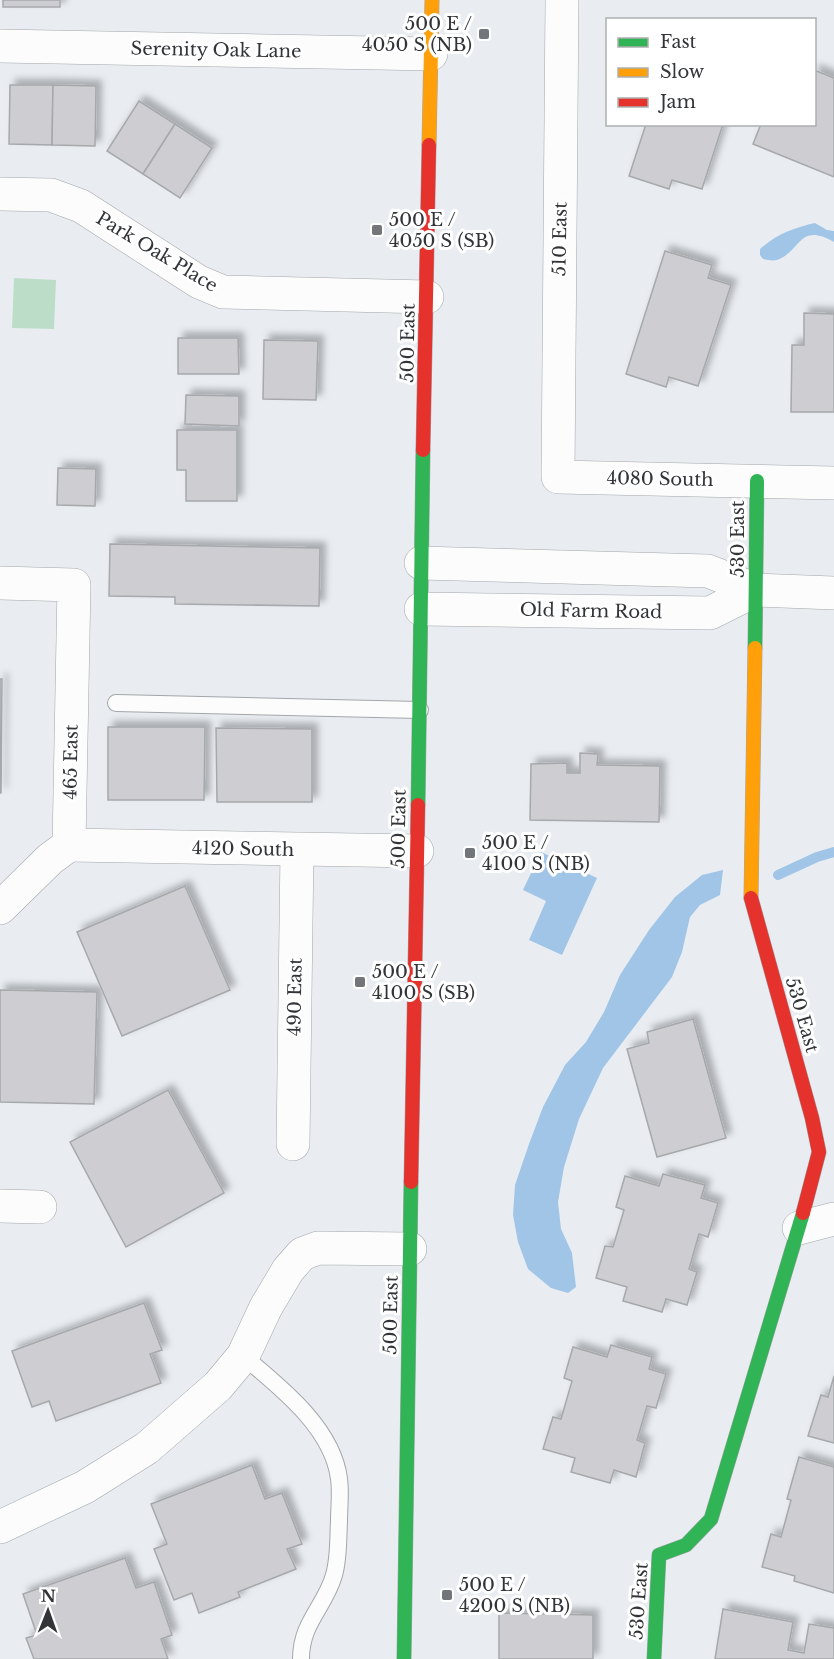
<svg xmlns="http://www.w3.org/2000/svg" width="834" height="1659" font-family="'Libre Baskerville',serif">
<style>
.green{fill:#bcdec9}
.water{fill:#a1c5e7}
.lines{fill:none;stroke-linecap:round;stroke-linejoin:round}
.stream{stroke:#a1c5e7;stroke-width:10}
.building{fill:#ceced2;stroke:#a7a8ac;stroke-width:1.5;filter:url(#shadow)}
.lane-casing{stroke:#a3a6a9;stroke-width:18}
.street-casing{stroke:#a3a6a9;stroke-width:34}
.fast-casing{stroke:#a3a6a9;stroke-width:15}
.slow-casing{stroke:#a3a6a9;stroke-width:15}
.jam-casing{stroke:#a3a6a9;stroke-width:15}
.lane{stroke:#fcfcfd;stroke-width:16}
.street{stroke:#fcfcfd;stroke-width:33}
.fast{stroke:#30b455;stroke-width:14}
.slow{stroke:#ff9f0a;stroke-width:14}
.jam{stroke:#e5322d;stroke-width:14}
.poi-dot{fill:#727579;stroke:#fff;stroke-width:2}
.labels{text-anchor:middle;dominant-baseline:central;stroke-width:6;stroke-linejoin:round;paint-order:stroke}
.poi-label{font-size:18px;fill:#323438;stroke:#fff;text-anchor:start}
.street-label{font-size:18px;fill:#323438;stroke:#fff}
</style>
<defs>
<filter id="shadow"><feDropShadow dx="5.5" dy="-5.5" stdDeviation="3" flood-color="#0004"/></filter>
</defs>
<rect width="100%" height="100%" fill="#e9edf2"/>
<path class="green" d="M14,278L56,280L54,329L12,328Z"/>
<g class="water">
<path d="M815,223L827,230L834,231V242C798,222 802,251 777,260C773,261 767,260 763,259L760,255V249C777,234 793,228 815,223Z"/>
<path d="M541,852L597,878L562,955L529,940L546,901L523,890Z"/>
<path d="M723,870L720,895L700,905L690,917L682,952L672,977L603,1068L579,1119L564,1167L558,1202L561,1229L572,1253L576,1287L568,1293L551,1288L528,1269L518,1242L513,1215L515,1185L529,1144L543,1107L565,1065L586,1042L604,1012L620,975L649,930L675,897L702,875Z"/>
</g>
<g class="lines">
<path class="stream" d="M778,875L817,857L834,852"/>
</g>
<g class="building">
<rect x="3" y="0" width="57" height="7"/>
<path d="M814,70L834,78V177L753,144L761,124H814Z"/>
<path d="M10,85H53L52,145L9,144Z"/>
<path d="M53,85L96,86L95,146L52,145Z"/>
<path d="M139,101L175,124L143,174L107,151Z"/>
<path d="M175,124L212,148L180,198L143,174Z"/>
<path d="M646,124H723L702,189L672,180L669,189L629,176Z"/>
<path d="M665,251L712,265L708,278L731,285L698,386L669,377L666,387L626,374Z"/>
<path d="M804,313L834,314V412H791L792,345H804Z"/>
<path d="M178,338H238L239,374H178Z"/>
<path d="M264,340L318,341L316,400L263,399Z"/>
<path d="M186,395L239,396V426L185,424Z"/>
<path d="M177,430H237V501H186V470H177Z"/>
<path d="M58,468L96,469L95,506L57,505Z"/>
<path d="M110,544L320,548L319,606L175,604V597L109,596Z"/>
<path d="M0,679H2L1,793H0Z"/>
<path d="M108,727H205L204,800H108Z"/>
<path d="M216,728L312,729V802H217Z"/>
<path d="M580,753L598,754L597,765L660,766L659,822L530,820L531,764L567,763V773H580Z"/>
<path d="M185,886L230,990L122,1036L77,932Z"/>
<path d="M0,990L97,992L94,1104L0,1102Z"/>
<path d="M693,1019L726,1138L657,1157L627,1049L649,1043L647,1032Z"/>
<path d="M168,1090L224,1193L126,1247L70,1142Z"/>
<path d="M663,1174L705,1185L701,1198L718,1203L708,1237L699,1234L689,1269L697,1272L687,1305L666,1299L662,1312L623,1301L627,1287L596,1278L605,1246L613,1247L624,1210L616,1207L625,1176L659,1186Z"/>
<path d="M144,1303L162,1350L150,1354L161,1383L56,1421L49,1401L32,1407L12,1351Z"/>
<path d="M611,1345L652,1357L649,1369L666,1374L656,1408L647,1406L637,1440L645,1443L636,1477L614,1470L610,1483L571,1472L575,1458L543,1449L553,1417L561,1419L572,1381L564,1378L573,1347L607,1357Z"/>
<path d="M834,1376V1443L808,1436L821,1395L828,1397Z"/>
<path d="M799,1457L834,1467V1593L794,1581L795,1576L762,1567L771,1534L781,1537L791,1500L787,1499Z"/>
<path d="M252,1465L265,1499L282,1493L302,1544L287,1549L296,1569L238,1592L240,1597L199,1613L192,1593L174,1600L154,1549L167,1544L151,1504Z"/>
<path d="M125,1558L136,1588L154,1582L172,1635L161,1639L168,1659H34L26,1638L37,1635L23,1594Z"/>
<path d="M723,1609L793,1622L788,1650L804,1653L809,1624L834,1628V1659H715Z"/>
<path d="M499,1613L593,1615V1659H499Z"/>
</g>
<g class="lines">
<defs>
<g id="lane">
<path d="M116,703L420,710"/>
<path d="M243,1356C280,1387 333,1428 339,1479C341,1492 339,1507 339,1521C338,1538 339,1558 334,1575C325,1607 301,1622 301,1659"/>
</g>
<g id="street">
<path d="M562,0L558,477L834,483"/>
<path d="M0,46L431,54"/>
<path d="M0,194L51,195L81,206L199,282L223,292L427,297"/>
<path d="M421,563L708,571L756,590L834,593"/>
<path d="M0,583L74,585L69,845L50,859L0,908"/>
<path d="M421,609L710,613L756,590"/>
<path d="M69,845L417,851"/>
<path d="M293,1144L297,850"/>
<path d="M0,1206L40,1207"/>
<path d="M799,1228L834,1219"/>
<path d="M0,1527L85,1487L147,1448L218,1386L243,1356L266,1307L288,1270L302,1254L318,1248L410,1249"/>
</g>
<g id="fast">
<path d="M755,648L757,481"/>
<path d="M418,805L423,450"/>
<path d="M404,1659L411,1182"/>
<path d="M654,1659L659,1555L686,1545L711,1519L803,1213"/>
</g>
<g id="slow">
<path d="M429,145L432,0"/>
<path d="M751,898L755,648"/>
</g>
<g id="jam">
<path d="M423,450L429,145"/>
<path d="M751,898L812,1118L819,1152L803,1213"/>
<path d="M411,1182L418,805"/>
</g>
</defs>
<use href="#lane" class="lane-casing"/>
<use href="#street" class="street-casing"/>
<use href="#fast" class="fast-casing"/>
<use href="#slow" class="slow-casing"/>
<use href="#jam" class="jam-casing"/>
<use href="#lane" class="lane"/>
<use href="#street" class="street"/>
<use href="#fast" class="fast"/>
<use href="#slow" class="slow"/>
<use href="#jam" class="jam"/>
</g>
<g class="poi-dot">
<rect x="478" y="28" width="12" height="12" rx="3"/>
<rect x="371" y="224" width="12" height="12" rx="3"/>
<rect x="464" y="847" width="12" height="12" rx="3"/>
<rect x="354" y="976" width="12" height="12" rx="3"/>
<rect x="441" y="1589" width="12" height="12" rx="3"/>
</g>
<g class="labels">
<g class="poi-label">
<text x="472" y="24" text-anchor="end">500 E /<tspan x="472" dy="21">4050 S (NB)</tspan></text>
<text x="389" y="220">500 E /<tspan x="389" dy="21">4050 S (SB)</tspan></text>
<text x="482" y="843">500 E /<tspan x="482" dy="21">4100 S (NB)</tspan></text>
<text x="372" y="972">500 E /<tspan x="372" dy="21">4100 S (SB)</tspan></text>
<text x="459" y="1585">500 E /<tspan x="459" dy="21">4200 S (NB)</tspan></text>
</g>
<g class="street-label">
<text transform="translate(216 50) rotate(1)">Serenity Oak Lane</text>
<text transform="translate(560 239) rotate(-89)">510 East</text>
<text transform="translate(157 252) rotate(31)">Park Oak Place</text>
<text transform="translate(408 343) rotate(-89)">500 East</text>
<text transform="translate(660 479) rotate(1)">4080 South</text>
<text transform="translate(738 539) rotate(-90)">530 East</text>
<text transform="translate(591 611) rotate(1)">Old Farm Road</text>
<text transform="translate(71 762) rotate(-89)">465 East</text>
<text transform="translate(399 829) rotate(-89)">500 East</text>
<text transform="translate(243 849) rotate(1)">4120 South</text>
<text transform="translate(295 997) rotate(-89)">490 East</text>
<text transform="translate(802 1015) rotate(74)">530 East</text>
<text transform="translate(391 1315) rotate(-89)">500 East</text>
<text transform="translate(639 1601) rotate(-86)">530 East</text>
</g>
</g>
<rect x="606" y="18" width="210" height="108" fill="#ffffff" stroke="#adaeaf" stroke-width="1.5"/>
<rect x="618" y="38" width="30" height="9" fill="#30b455" stroke="#adaeaf" stroke-width="1.5"/>
<text x="660" y="48" font-size="18" fill="#323438">Fast</text>
<rect x="618" y="68" width="30" height="9" fill="#ff9f0a" stroke="#adaeaf" stroke-width="1.5"/>
<text x="660" y="78" font-size="18" fill="#323438">Slow</text>
<rect x="618" y="98" width="30" height="9" fill="#e5322d" stroke="#adaeaf" stroke-width="1.5"/>
<text x="660" y="108" font-size="18" fill="#323438">Jam</text>
<g transform="translate(48 1611) rotate(1)" stroke="#ffffff" stroke-width="4.5" paint-order="stroke">
<path d="M0-4.5L10 22L0 15L-10 22Z" fill="#323438"/>
<text y="-9" font-size="16" font-weight="bold" text-anchor="middle" fill="#323438">N</text>
</g>
</svg>
